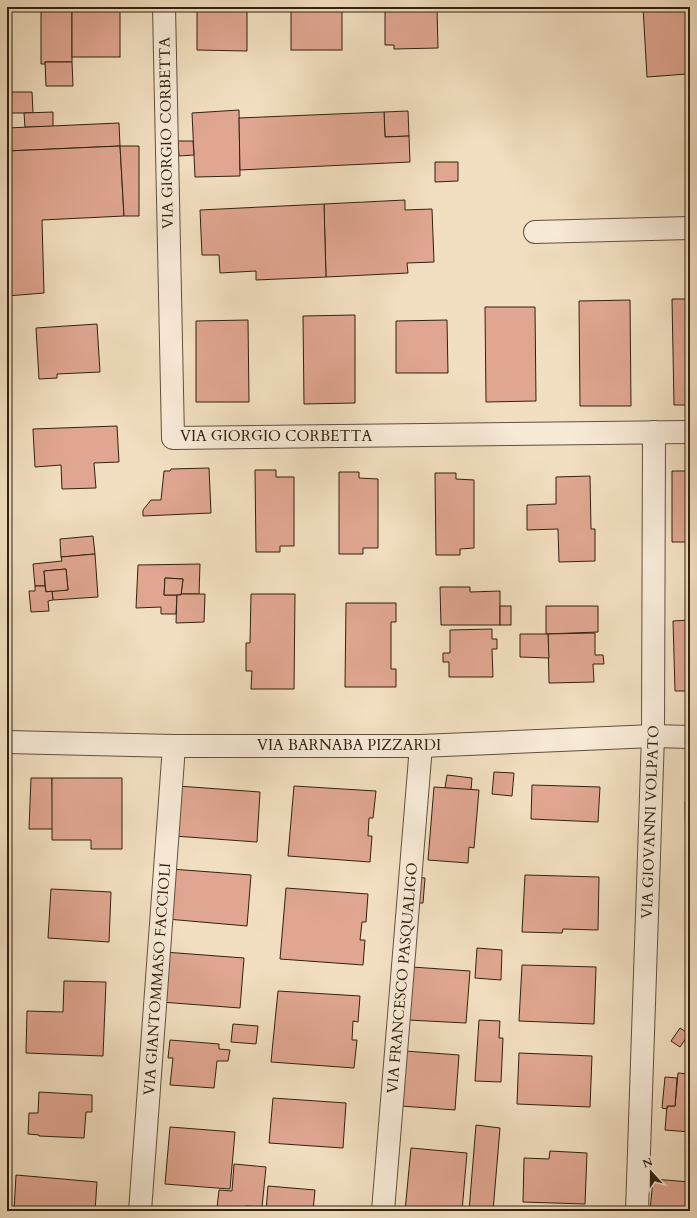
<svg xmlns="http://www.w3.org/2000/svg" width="697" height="1218" font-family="Cardo,serif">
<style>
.building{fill:#e0a691;stroke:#31220f}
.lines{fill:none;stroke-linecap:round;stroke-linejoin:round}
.minor-casing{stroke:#61513c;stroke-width:24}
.minor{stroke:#f7ead7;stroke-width:22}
.labels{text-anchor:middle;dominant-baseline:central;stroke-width:3.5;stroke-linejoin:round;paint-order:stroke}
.street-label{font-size:15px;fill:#31220f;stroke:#f7ead7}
</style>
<rect width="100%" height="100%" fill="#f2dfc1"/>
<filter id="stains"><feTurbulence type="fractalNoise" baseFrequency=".005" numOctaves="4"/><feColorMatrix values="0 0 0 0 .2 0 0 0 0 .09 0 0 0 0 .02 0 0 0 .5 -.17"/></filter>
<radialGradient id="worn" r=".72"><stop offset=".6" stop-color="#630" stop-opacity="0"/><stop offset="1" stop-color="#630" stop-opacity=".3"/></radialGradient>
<g class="building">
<path d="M41,7H72V62H45V64H41Z"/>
<rect x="72" y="7" width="48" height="50"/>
<path d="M197,7H247V51L197,50Z"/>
<rect x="291" y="7" width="51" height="43"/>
<path d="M385,7H437L438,48L394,49V45H385Z"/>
<path d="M643,7H690V89H688L687,74L647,77Z"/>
<path d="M7,36H10L11,92L10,96H7Z"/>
<path d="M45,62H72L73,86H46Z"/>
<path d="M11,92H32L33,113H11Z"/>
<path d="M239,110L240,176L195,177L192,113Z"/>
<path d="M408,111L409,136L385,137L384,112Z"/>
<path d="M53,112V127H25L24,113Z"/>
<path d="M384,112L385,137L409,136L410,162L240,170L239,118Z"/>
<path d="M119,123L120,146L7,151V128Z"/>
<path d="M178,141H193L194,155L179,156Z"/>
<path d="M120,146L124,216L42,220L44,293L7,296V151Z"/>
<path d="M120,146H139V216H124Z"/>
<path d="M435,162H458V181L435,182Z"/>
<path d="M405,200V210L432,209L434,262L407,263L408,273L326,277L324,204Z"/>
<path d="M324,204L326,277L256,280V271L220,273L219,255H202L200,210Z"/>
<path d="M672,299H690V405H674Z"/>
<path d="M630,300L631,406H580L579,301Z"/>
<path d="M485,307H535L536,401L486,402Z"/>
<path d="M355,315V403L304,404L303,316Z"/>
<path d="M248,320L249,402H196V321Z"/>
<path d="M447,320L448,373H396V321Z"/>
<path d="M97,324L100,372L57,374V378L39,379L36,328Z"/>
<path d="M117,426L119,462L94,463L96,488L62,489L61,465L35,467L33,429Z"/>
<path d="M209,468L211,513L143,516V510L151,500H161L164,471H170L171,469Z"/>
<path d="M255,470H276V477H294V546H280V552H256Z"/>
<path d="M672,471H687V473H690V542H672Z"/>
<path d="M339,472H359V478L378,479V548H363V554H339Z"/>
<path d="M435,473H456V479L474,480V548L460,549V555H436Z"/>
<path d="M590,476L591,529H595V561L559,562L558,529L527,530V505L556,504V477Z"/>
<path d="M93,536L95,554L61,557L60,539Z"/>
<path d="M95,554L98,597L53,600L52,591L68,590L66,569L44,571L45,586H35L33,564L62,561L61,557Z"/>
<path d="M200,564L199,594H181L183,579L165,578L164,595H177L176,614H161V607L136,608L138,565Z"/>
<path d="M66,569L68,590L46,592L44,571Z"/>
<path d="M165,578L183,579L181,595H164Z"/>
<path d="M35,586H45L46,592L52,591L53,600L48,601L49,611L31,612L29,591H35Z"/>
<path d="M440,587H470V592L500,591V625H441Z"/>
<path d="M181,594H205L204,622L176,623L177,595H181Z"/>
<path d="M251,594H295L294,689H251L252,671H246V643H250Z"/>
<path d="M346,603H396V622H391V669H396V687H345Z"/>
<rect x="500" y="606" width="11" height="19"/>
<path d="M546,606H598V632L546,634Z"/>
<path d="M690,620V691H675L673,621Z"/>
<path d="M492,629V639H497V649H492L493,677H449V662H443V653H450V630Z"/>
<path d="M595,633V655H603L604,664H593L594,682L549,683L548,634Z"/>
<path d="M520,634H548L549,658L520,657Z"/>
<path d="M494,772L514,773L512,796L492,794Z"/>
<path d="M447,775L472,778L471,790L445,788Z"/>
<path d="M31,778H52L53,829H29Z"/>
<path d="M52,778H122V849H91V840H52Z"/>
<path d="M532,785L600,787L598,822L531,819Z"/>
<path d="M178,786L260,792L257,842L174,836Z"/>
<path d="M294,786L376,791L373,818H369L368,836H372L370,862L288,856Z"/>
<path d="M434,787L479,790L474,848L469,847L468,863L428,860Z"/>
<path d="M685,802H690V855H686Z"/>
<path d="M171,869L251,875L247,926L167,919Z"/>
<path d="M525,875L599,877L598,930L563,929L562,933L522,932Z"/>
<path d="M414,877L425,878L423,903H412Z"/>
<path d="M286,888L368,894L366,922H362L360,940H365L363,965L280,959Z"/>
<path d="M51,889L111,892L109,942L48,938Z"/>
<path d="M477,948L502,950L501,980L475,978Z"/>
<path d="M164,952L244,958L240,1008L161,1002Z"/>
<path d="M522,965L596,967L594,1024L519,1021Z"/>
<path d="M412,967L470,971L466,1023L408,1020Z"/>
<path d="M64,981L106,982L103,1056L26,1053L27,1011L63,1012Z"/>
<path d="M278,991L360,996L358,1022L353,1021L352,1040H357L354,1068L271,1062Z"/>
<path d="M479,1020L500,1021L499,1038H503L501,1082L475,1081Z"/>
<path d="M233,1024L258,1026L256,1044L231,1042Z"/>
<path d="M680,1028L689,1034L680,1047L671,1041Z"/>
<path d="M170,1040L219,1044V1049L230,1050L228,1061H217L214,1088L170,1085L173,1058H168Z"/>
<path d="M405,1051L459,1055L455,1110L401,1106Z"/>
<path d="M519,1053L592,1056L590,1107L517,1104Z"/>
<path d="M678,1073L690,1074V1132L665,1130L667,1106H675Z"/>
<path d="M665,1077L677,1078L675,1106H667V1109L662,1108Z"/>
<path d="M39,1092L92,1095V1112H86L84,1138L39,1136V1135L28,1134L29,1113H38Z"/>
<path d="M273,1098L346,1103L343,1148L269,1143Z"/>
<path d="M476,1125L500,1128L493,1211H469Z"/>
<path d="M170,1127L235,1132L230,1189L165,1184Z"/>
<path d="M411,1148L467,1153L462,1211H405Z"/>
<path d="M550,1151L587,1153L585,1204L523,1202L524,1158L549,1159Z"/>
<path d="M234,1164L266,1167L262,1207L246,1206V1211H228V1209L217,1208L219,1190L232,1191Z"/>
<path d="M16,1175L97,1182L95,1211H14Z"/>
<path d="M653,1179L690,1182V1211H650Z"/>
<path d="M268,1186L315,1190L313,1211H266Z"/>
<path d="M204,1207L228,1209V1211H204Z"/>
</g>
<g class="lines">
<defs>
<g id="minor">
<path d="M164,7L173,438L690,432"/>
<path d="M535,232L690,228"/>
<path d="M7,742L174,746H421L653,736L690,737"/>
<path d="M140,1211L174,746"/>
<path d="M383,1211L421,746"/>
<path d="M637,1211L653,736L654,432"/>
</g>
</defs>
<use href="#minor" class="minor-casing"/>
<use href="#minor" class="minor"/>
</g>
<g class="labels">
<g class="street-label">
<text transform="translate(166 133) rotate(-91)">VIA GIORGIO CORBETTA</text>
<text x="276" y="436">VIA GIORGIO CORBETTA</text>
<text x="349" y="745">VIA BARNABA PIZZARDI</text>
<text transform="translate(650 822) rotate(-88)">VIA GIOVANNI VOLPATO</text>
<text transform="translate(402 978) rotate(-85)">VIA FRANCESCO PASQUALIGO</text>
<text transform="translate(157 979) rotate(-86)">VIA GIANTOMMASO FACCIOLI</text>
</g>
</g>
<rect width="697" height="1218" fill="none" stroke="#f2dfc1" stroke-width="24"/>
<rect x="8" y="8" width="681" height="1202" fill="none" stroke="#31220f" stroke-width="2"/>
<rect x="12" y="12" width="673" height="1194" fill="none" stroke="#31220f"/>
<g transform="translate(651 1172) rotate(339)" stroke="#f7ead7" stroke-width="3" paint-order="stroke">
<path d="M0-3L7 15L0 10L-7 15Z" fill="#31220f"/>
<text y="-6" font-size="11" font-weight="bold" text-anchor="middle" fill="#31220f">N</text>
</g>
<rect width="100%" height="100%" filter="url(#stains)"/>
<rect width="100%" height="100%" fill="url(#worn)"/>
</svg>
